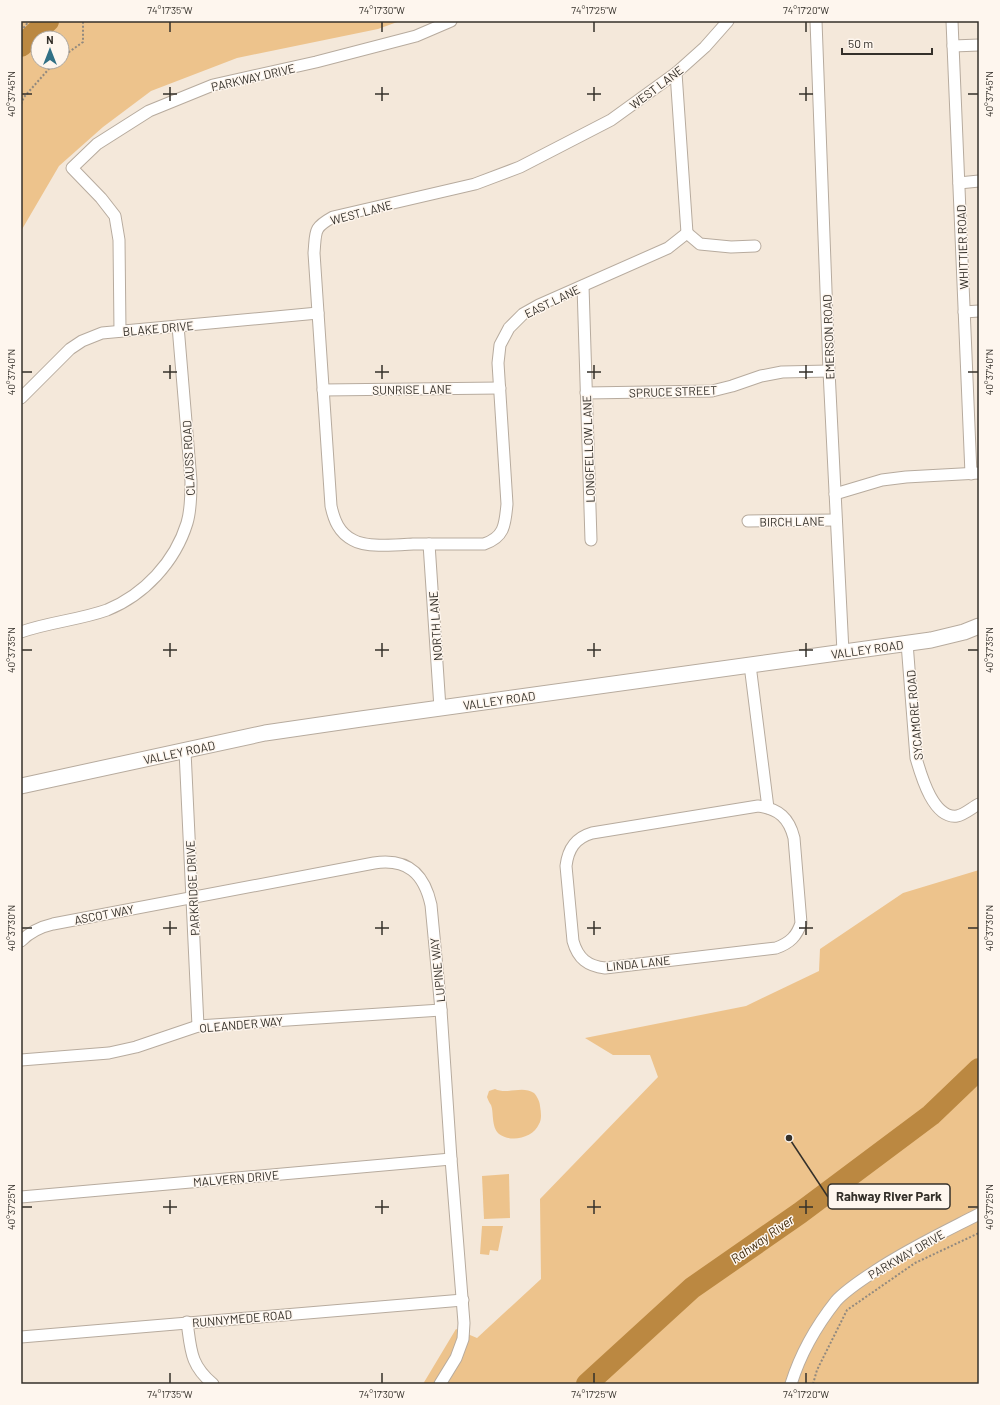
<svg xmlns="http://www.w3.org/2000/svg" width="1000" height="1405" font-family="Barlow,sans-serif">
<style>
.green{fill:#edc38c;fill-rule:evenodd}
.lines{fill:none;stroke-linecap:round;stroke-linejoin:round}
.river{stroke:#bb8841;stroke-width:22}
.street-casing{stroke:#b7ab9e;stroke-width:13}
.secondary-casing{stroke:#b7ab9e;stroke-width:17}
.path{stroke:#91897f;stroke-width:2;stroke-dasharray:2 2;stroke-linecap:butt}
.street{stroke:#fff;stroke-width:11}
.secondary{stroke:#fff;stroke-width:15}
.ticks{fill:none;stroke:#34302a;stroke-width:1.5}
.labels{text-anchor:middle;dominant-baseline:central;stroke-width:3;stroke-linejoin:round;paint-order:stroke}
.street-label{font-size:12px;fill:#34302a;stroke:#fef6ee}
.water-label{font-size:13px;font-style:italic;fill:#3f290a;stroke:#fef6ee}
.leader{fill:none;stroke:#34302a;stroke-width:1.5}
.callout-dot{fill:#34302a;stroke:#fef6ee;stroke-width:1.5}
.callout{fill:#fef6ee;stroke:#34302a;stroke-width:1.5}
.callout-label{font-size:13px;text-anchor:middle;font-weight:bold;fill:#34302a}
.neatline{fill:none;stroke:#34302a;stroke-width:1.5}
.ticks-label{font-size:10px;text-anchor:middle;fill:#34302a}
</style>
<rect width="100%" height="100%" fill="#f4e8da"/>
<g class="green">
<path d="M21,21H400L378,29L237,58L151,91L103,127L59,166L21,231ZM38,38H62V62H38Z"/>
<path d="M979,870V1384H423L456,1329L477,1338L541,1279L540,1199L658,1077L650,1055H613L585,1038L746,1006L819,971L820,949L903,893Z"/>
<path d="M495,1089C507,1095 522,1085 534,1093C537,1096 540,1102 540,1106C541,1112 542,1119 539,1124C533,1138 511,1143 499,1134C491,1127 494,1112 491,1105C489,1102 488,1100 487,1097L489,1091Z"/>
<path d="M509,1174L510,1218L484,1219L482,1176Z"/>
<path d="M482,1226H503L498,1251L490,1250L489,1255L480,1254Z"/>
</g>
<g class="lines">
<g class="river">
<path d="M21,46L48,21"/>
<path d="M587,1384L692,1288L800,1213L931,1115L979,1069"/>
</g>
<defs>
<g id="street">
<path d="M816,21L829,371L843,652"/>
<path d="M952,21L971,474"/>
<path d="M953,46L979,45"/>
<path d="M676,73L687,233"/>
<path d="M959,183L979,181"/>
<path d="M687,233L668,248L539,305L523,314L509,328L500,345L498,363L507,504C505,524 505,537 484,544C460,544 437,544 413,544C397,545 366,548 353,540C339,533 334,520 331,506L314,253C316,231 313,228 333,217L475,184L520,167L611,120L676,73L705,47L728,21"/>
<path d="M687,233L700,244L731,247L755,246"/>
<path d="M583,286L591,540"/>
<path d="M964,312L979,311"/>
<path d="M120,331L119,240L115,216L101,198L72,168L97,144L149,111L213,85L316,62L416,36L451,21"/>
<path d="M323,390L500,388"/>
<path d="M586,393L712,391L732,386L761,376L782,372L829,371"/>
<path d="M21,398L70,349L82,341L102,333L318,313"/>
<path d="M835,494L882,480L906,477L979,473"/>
<path d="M748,521L836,520"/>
<path d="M429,544L440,708"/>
<path d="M21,632C49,622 79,620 107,610C144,595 175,562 187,523C191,510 191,495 191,481L178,326"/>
<path d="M907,643L916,758C921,775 933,819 957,816C964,815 973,807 979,804"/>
<path d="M750,665L768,808"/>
<path d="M185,751L198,1026"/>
<path d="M758,806C779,809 789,818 794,838L801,923C797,936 790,943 776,948L605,968C588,966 578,959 573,941L566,866C568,849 575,838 592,833Z"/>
<path d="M21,941C30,932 40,927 53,924L374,863C407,858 424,873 431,905L441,1010L451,1159L464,1323L463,1339L456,1358L440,1384"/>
<path d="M21,1060L109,1053L136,1047L198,1026L441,1010"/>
<path d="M21,1197L451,1159"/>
<path d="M187,1322C191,1350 190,1365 213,1384"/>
<path d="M21,1337L463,1300"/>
<path d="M791,1384C800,1355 817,1325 836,1301C847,1289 862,1280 875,1271C908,1249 944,1232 979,1214"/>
</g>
<path id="secondary" d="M21,786L265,733L361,719L931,640L964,632L979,626"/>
</defs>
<use href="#street" class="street-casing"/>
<use href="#secondary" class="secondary-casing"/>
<g class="path">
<path d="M21,31L29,21"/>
<path d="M62,57L83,42V21"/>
<path d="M21,104L24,97L55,62"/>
<path d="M813,1384L817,1370L847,1310L915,1263L979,1233"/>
</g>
<use href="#street" class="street"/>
<use href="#secondary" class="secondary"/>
</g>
<path class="ticks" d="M170,22V32M382,22V32M594,22V32M806,22V32M170,87V101M382,87V101M594,87V101M806,87V101M22,94H32M163,94H177M375,94H389M587,94H601M799,94H813M968,94H978M170,365V379M382,365V379M594,365V379M806,365V379M22,372H32M163,372H177M375,372H389M587,372H601M799,372H813M968,372H978M170,643V657M382,643V657M594,643V657M806,643V657M22,650H32M163,650H177M375,650H389M587,650H601M799,650H813M968,650H978M170,921V935M382,921V935M594,921V935M806,921V935M22,928H32M163,928H177M375,928H389M587,928H601M799,928H813M968,928H978M170,1200V1214M382,1200V1214M594,1200V1214M806,1200V1214M22,1207H32M163,1207H177M375,1207H389M587,1207H601M799,1207H813M968,1207H978M170,1373V1383M382,1373V1383M594,1373V1383M806,1373V1383"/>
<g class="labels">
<g class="street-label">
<text transform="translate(253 77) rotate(-13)">PARKWAY DRIVE</text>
<text transform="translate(656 87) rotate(-37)">WEST LANE</text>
<text transform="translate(361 212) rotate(-15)">WEST LANE</text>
<text transform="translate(962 247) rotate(-92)">WHITTIER ROAD</text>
<text transform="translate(552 301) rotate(-26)">EAST LANE</text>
<text transform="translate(158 328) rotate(-5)">BLAKE DRIVE</text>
<text transform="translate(828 337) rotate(-92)">EMERSON ROAD</text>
<text transform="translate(412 389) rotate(-1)">SUNRISE LANE</text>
<text transform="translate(673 391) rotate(-2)">SPRUCE STREET</text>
<text transform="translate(588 449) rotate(-92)">LONGFELLOW LANE</text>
<text transform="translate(188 458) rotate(-93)">CLAUSS ROAD</text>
<text transform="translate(792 521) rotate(-1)">BIRCH LANE</text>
<text transform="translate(435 626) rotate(-94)">NORTH LANE</text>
<text transform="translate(867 649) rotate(-8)">VALLEY ROAD</text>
<text transform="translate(499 700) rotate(-8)">VALLEY ROAD</text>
<text transform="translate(914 715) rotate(-95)">SYCAMORE ROAD</text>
<text transform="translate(179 752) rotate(-12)">VALLEY ROAD</text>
<text transform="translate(192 888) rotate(-93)">PARKRIDGE DRIVE</text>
<text transform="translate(104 914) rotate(-11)">ASCOT WAY</text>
<text transform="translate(638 963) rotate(-6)">LINDA LANE</text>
<text transform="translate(437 970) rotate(-96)">LUPINE WAY</text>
<text transform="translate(241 1024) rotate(-5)">OLEANDER WAY</text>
<text transform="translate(236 1178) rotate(-5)">MALVERN DRIVE</text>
<text transform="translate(906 1254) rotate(-30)">PARKWAY DRIVE</text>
<text transform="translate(242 1318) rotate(-5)">RUNNYMEDE ROAD</text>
</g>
<g class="water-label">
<text transform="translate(762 1239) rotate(-35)">Rahway River</text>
</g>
</g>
<path class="leader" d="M789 1138L828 1197"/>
<circle class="callout-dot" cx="789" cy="1138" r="4"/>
<rect class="callout" x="828" y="1184" width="122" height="25" rx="4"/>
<g class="callout-label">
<text x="889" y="1201">Rahway River Park</text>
</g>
<rect width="1000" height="1405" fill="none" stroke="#fef6ee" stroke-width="44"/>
<g transform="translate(50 50)"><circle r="19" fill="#fef6ee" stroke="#ada7a0"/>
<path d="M0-3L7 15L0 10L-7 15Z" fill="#317085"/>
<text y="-6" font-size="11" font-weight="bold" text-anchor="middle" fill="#34302a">N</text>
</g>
<path d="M842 48v6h90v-6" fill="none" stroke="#34302a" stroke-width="2"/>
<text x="848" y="48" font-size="12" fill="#34302a" stroke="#fef6ee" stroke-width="3" paint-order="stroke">50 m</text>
<rect x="22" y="22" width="956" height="1361" class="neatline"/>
<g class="ticks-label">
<text x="170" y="14">74°17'35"W</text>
<text x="382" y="14">74°17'30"W</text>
<text x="594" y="14">74°17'25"W</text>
<text x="806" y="14">74°17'20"W</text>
<text transform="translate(11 94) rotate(-90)" y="4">40°37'45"N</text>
<text transform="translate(989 94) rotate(-90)" y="4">40°37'45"N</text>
<text transform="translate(11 372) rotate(-90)" y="4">40°37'40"N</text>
<text transform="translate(989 372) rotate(-90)" y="4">40°37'40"N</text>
<text transform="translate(11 650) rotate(-90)" y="4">40°37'35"N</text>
<text transform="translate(989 650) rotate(-90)" y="4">40°37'35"N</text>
<text transform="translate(11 928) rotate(-90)" y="4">40°37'30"N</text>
<text transform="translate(989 928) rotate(-90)" y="4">40°37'30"N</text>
<text transform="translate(11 1207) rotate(-90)" y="4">40°37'25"N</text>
<text transform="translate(989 1207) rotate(-90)" y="4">40°37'25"N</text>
<text x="170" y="1398">74°17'35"W</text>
<text x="382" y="1398">74°17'30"W</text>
<text x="594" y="1398">74°17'25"W</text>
<text x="806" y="1398">74°17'20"W</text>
</g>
</svg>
